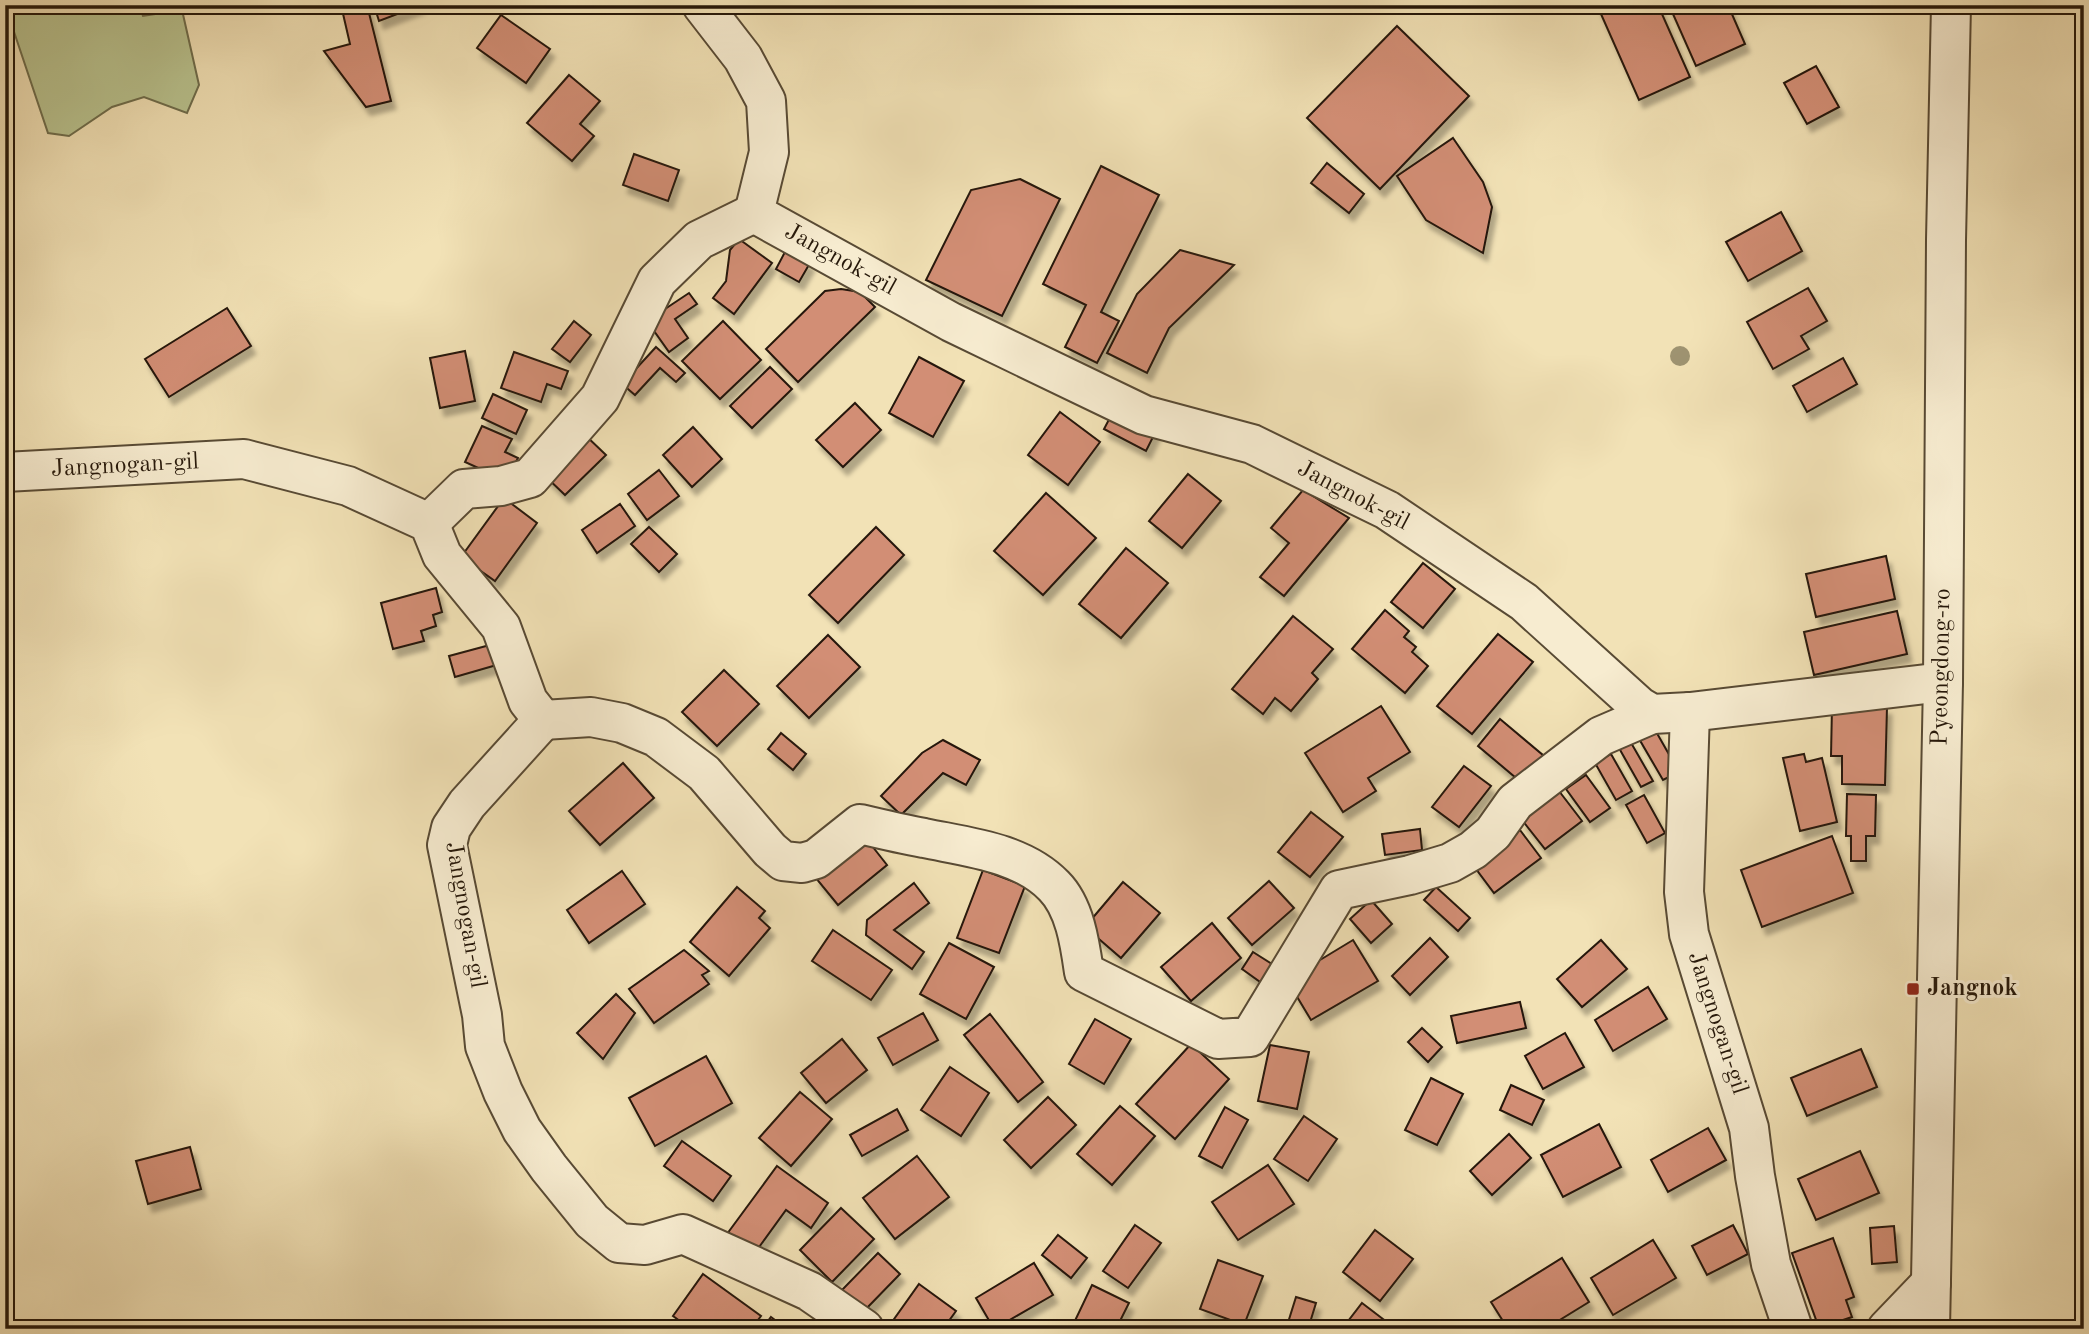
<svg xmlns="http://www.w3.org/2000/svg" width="2089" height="1334" font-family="'Old Standard TT',serif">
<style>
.green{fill:#b9c38f;stroke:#6f6d4c;stroke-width:2}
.building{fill:#d28e75;stroke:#251709;stroke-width:2;filter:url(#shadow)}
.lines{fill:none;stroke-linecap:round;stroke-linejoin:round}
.minor-casing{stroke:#584a34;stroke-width:42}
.minor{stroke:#f7ecd0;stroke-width:38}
.tree{fill:#9e9371}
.poi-dot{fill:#8f2418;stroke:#f7ecd0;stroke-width:2.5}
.labels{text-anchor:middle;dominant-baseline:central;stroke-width:6;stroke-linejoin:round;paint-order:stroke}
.street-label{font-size:24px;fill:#251709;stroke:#f7ecd0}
.poi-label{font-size:24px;font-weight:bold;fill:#251709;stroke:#f7ecd0;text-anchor:start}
</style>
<defs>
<filter id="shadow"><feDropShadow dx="4.5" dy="8" stdDeviation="2" flood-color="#0004"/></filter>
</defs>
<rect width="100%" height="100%" fill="#f2e2b6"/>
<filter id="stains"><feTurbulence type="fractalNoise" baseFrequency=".00286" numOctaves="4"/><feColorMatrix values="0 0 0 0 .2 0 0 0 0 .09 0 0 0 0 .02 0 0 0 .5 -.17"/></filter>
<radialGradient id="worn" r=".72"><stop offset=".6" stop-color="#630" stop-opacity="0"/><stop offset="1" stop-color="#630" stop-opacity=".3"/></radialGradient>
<path class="green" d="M5,5H139L143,16L182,10L199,85L187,113L144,97L112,107L69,136L48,133Z"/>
<g class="building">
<path d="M341,5H367L391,101L366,107L324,51L350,44Z"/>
<path d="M374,5H421L379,21Z"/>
<path d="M1597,5H1658L1690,77L1639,100Z"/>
<path d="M1669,5H1728L1745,44L1696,66Z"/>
<path d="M501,15L550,49L526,83L477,48Z"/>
<path d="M1397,26L1469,96L1380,189L1307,118Z"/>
<path d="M1816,66L1839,107L1807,124L1784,83Z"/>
<path d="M569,75L600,101L580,124L594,136L572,161L527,123Z"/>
<path d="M1453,138L1483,182L1492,207L1483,253L1426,220L1397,176Z"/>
<path d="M634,154L679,170L668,201L623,185Z"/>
<path d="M1327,163L1364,194L1349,213L1311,183Z"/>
<path d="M1101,166L1159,195L1101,312L1119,321L1097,363L1065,347L1086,305L1043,284Z"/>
<path d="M1020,179L1060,199L1002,316L926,280L971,190Z"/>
<path d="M1781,212L1802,251L1748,281L1726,242Z"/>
<path d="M739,239L772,263L734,314L713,298L726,281L730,250Z"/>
<path d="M786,250L810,263L799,282L776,269Z"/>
<path d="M1180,250L1234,265L1169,328L1147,373L1107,353L1137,294Z"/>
<path d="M1808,288L1827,321L1801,336L1809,349L1773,369L1747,322Z"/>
<path d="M841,289L860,292L875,307L798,382L766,349L825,291Z"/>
<path d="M689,293L697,304L675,319L688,338L669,352L647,321Z"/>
<path d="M227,308L251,346L169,397L145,359Z"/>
<path d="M574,321L591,335L570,362L552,349Z"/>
<path d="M723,321L761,360L720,399L682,361Z"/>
<path d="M656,347L685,373L676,382L660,368L635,395L622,384Z"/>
<path d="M465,351L475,401L440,408L430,358Z"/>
<path d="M514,352L568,371L561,389L547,384L541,402L501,388Z"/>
<path d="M919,357L964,381L933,437L889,413Z"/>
<path d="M1843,358L1857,384L1807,412L1793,386Z"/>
<path d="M770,367L792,389L752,428L730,406Z"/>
<path d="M493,394L527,410L516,434L482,418Z"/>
<path d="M855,403L881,430L843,467L816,440Z"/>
<path d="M1115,408L1157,429L1146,451L1104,429Z"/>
<path d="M1060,412L1100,442L1068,485L1028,455Z"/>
<path d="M482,426L512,439L505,452L518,458L512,470L496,476L465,462Z"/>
<path d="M693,427L722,459L692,487L663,455Z"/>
<path d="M583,433L606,455L565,495L543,474Z"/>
<path d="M659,470L679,496L647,520L628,494Z"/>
<path d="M1188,474L1221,501L1182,548L1149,521Z"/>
<path d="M1303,490L1349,518L1284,596L1260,577L1289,543L1271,528Z"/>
<path d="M1046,493L1096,538L1043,595L994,551Z"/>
<path d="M504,498L537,523L495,581L461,557Z"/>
<path d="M620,504L635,526L597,553L582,530Z"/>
<path d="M649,527L677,554L659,572L631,544Z"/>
<path d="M876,527L904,555L838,623L809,595Z"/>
<path d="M1126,548L1168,583L1121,638L1079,604Z"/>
<path d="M1886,556L1895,599L1816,617L1806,574Z"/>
<path d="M1423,563L1455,589L1423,628L1391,602Z"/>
<path d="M436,588L442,612L433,615L436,626L421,631L424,641L393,649L381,603Z"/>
<path d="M1385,610L1409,631L1404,637L1416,647L1412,652L1428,666L1405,693L1352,649Z"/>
<path d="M1897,611L1907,654L1814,675L1804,632Z"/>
<path d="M1293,616L1333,649L1312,673L1318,679L1291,711L1275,698L1263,714L1232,689Z"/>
<path d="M1498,634L1533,662L1472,734L1437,706Z"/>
<path d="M828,635L860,667L809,718L777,686Z"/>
<path d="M501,642L507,662L455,677L449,656Z"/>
<path d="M724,670L759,704L717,746L682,712Z"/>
<path d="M1381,706L1410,752L1368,778L1376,791L1343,812L1305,753Z"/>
<path d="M1832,706L1887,707L1885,785L1842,784V756H1831Z"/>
<path d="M1500,719L1544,756L1522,783L1478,746Z"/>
<path d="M1654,728L1679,772L1663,780L1638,737Z"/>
<path d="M781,733L806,754L793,770L768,749Z"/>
<path d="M943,740L980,760L966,785L943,773L901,815L881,796L922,753Z"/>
<path d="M1630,741L1653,781L1641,787L1619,748Z"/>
<path d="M1611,754L1632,791L1616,800L1595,763Z"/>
<path d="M1804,754L1806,762L1822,758L1837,822L1800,831L1783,758Z"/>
<path d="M623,763L654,798L600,845L569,811Z"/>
<path d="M1464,766L1491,786L1459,827L1432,807Z"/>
<path d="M1586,775L1610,808L1590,822L1566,789Z"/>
<path d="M1559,791L1582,821L1545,849L1522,820Z"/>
<path d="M1847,794L1876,795L1875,836H1866V861H1851V836H1846Z"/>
<path d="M1644,795L1665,833L1647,843L1626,805Z"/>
<path d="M1311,812L1343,837L1310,877L1278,852Z"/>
<path d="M1420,829L1422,850L1385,855L1382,834Z"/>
<path d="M1520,830L1541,858L1494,893L1473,865Z"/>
<path d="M1832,836L1853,893L1762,927L1741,870Z"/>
<path d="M865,837L887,865L838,905L815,877Z"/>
<path d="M983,870L1025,886L999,953L957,938Z"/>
<path d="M622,871L645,904L589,943L567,910Z"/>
<path d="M1269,881L1294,908L1252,945L1228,918Z"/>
<path d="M1123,882L1160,913L1121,958L1085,927Z"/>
<path d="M914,883L929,903L894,930L924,952L912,969L866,935L867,920Z"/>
<path d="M737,887L765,911L759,918L770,928L729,976L690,942Z"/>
<path d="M1436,887L1470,918L1458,931L1424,900Z"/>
<path d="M1371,900L1392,924L1371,943L1350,919Z"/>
<path d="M1212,923L1241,958L1191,1001L1161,967Z"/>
<path d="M833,930L892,970L871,1000L812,961Z"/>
<path d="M1430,938L1448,957L1410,995L1392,976Z"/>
<path d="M1353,940L1378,981L1311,1020L1287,980Z"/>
<path d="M1601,940L1627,969L1582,1007L1557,979Z"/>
<path d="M949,943L994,967L966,1019L920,994Z"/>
<path d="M684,950L709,971L702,975L709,984L654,1023L629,989Z"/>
<path d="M1253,952L1275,966L1263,984L1242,969Z"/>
<path d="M1648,987L1667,1019L1613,1051L1595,1020Z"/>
<path d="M616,994L635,1013L603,1059L577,1033Z"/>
<path d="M1520,1002L1526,1028L1457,1043L1451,1016Z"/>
<path d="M923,1013L938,1040L893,1065L878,1038Z"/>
<path d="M990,1014L1043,1082L1018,1102L964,1035Z"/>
<path d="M1095,1019L1131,1039L1104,1084L1069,1064Z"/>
<path d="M1422,1028L1442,1047L1428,1062L1408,1042Z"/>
<path d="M1565,1033L1584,1067L1543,1089L1525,1056Z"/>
<path d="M842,1039L867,1070L826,1103L801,1073Z"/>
<path d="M1191,1044L1229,1079L1175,1139L1136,1104Z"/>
<path d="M1270,1045L1309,1052L1297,1109L1258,1101Z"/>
<path d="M1861,1049L1877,1087L1807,1116L1791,1078Z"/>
<path d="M706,1056L732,1103L655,1146L629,1098Z"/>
<path d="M950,1067L989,1093L961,1136L921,1110Z"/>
<path d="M1431,1078L1463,1094L1437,1145L1405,1130Z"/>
<path d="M1511,1085L1544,1100L1532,1125L1500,1110Z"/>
<path d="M800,1092L832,1119L791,1166L759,1138Z"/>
<path d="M1048,1097L1076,1125L1031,1168L1004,1140Z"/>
<path d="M1120,1106L1155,1136L1112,1185L1077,1154Z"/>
<path d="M1225,1107L1248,1120L1222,1168L1199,1156Z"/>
<path d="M897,1109L908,1130L862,1156L850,1135Z"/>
<path d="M1304,1116L1337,1139L1308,1181L1274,1159Z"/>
<path d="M1599,1124L1621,1167L1563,1197L1541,1155Z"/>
<path d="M1708,1128L1726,1160L1668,1192L1651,1160Z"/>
<path d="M1509,1134L1531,1158L1492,1195L1470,1171Z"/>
<path d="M682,1141L731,1176L713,1201L664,1166Z"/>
<path d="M190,1147L201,1189L148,1204L136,1161Z"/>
<path d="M1860,1151L1879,1193L1816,1220L1798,1179Z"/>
<path d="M917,1156L949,1197L895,1239L863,1198Z"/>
<path d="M1268,1165L1294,1204L1238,1240L1212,1202Z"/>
<path d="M777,1166L828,1203L811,1228L786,1210L754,1254L727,1234Z"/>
<path d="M841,1208L874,1239L832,1282L800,1250Z"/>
<path d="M1135,1225L1161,1243L1128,1288L1103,1271Z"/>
<path d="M1733,1225L1748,1254L1707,1275L1692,1246Z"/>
<path d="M1894,1226L1897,1262L1872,1264L1870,1228Z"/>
<path d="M1375,1230L1413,1259L1380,1301L1343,1272Z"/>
<path d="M1058,1235L1087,1258L1071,1278L1042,1255Z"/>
<path d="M1833,1238L1854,1297L1846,1300L1852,1317L1819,1328L1792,1253Z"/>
<path d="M1653,1240L1676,1278L1613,1315L1591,1278Z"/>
<path d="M878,1253L900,1274L863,1312L841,1291Z"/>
<path d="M1562,1258L1589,1302L1545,1329H1508L1491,1302Z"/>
<path d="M1218,1260L1263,1276L1244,1325L1200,1309Z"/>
<path d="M1034,1263L1053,1295L994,1329L976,1298Z"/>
<path d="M703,1274L761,1316L751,1329H691L673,1316Z"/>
<path d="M919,1284L956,1311L943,1329H887Z"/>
<path d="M1092,1285L1129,1303L1116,1329H1071Z"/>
<path d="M1296,1297L1316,1303L1308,1329H1286Z"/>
<path d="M1362,1303L1396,1329H1342Z"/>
<path d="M771,1317L787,1329H762Z"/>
</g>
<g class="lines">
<defs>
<g id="minor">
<path d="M702,5L743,58L766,101L769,152L754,213L951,322L1144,415L1252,444L1387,510L1524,602L1640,707L1652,714L1690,712L1943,682"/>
<path d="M5,472L244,459L348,486L429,523L442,555L501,627L528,701L543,720L467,804L451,828L447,845L482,1015L485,1046L503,1092L522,1130L549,1168L592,1221L619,1243L645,1245L683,1234L809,1291L864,1329"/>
<path d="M429,523L464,489L501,486L530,478L600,398L657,281L699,240L754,213"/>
<path d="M1690,712L1684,892L1689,934L1749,1128L1755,1176L1771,1264L1793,1329"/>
<path d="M543,720L591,717L622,723L656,737L704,773L770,850L783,861L802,863L816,859L860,824C881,829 902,834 924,838C967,847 1021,852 1054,886C1075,907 1080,944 1084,972L1218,1039L1250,1037L1339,890L1410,875L1450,863L1473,850L1493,833L1515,802L1601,736L1652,714"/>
<path d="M1887,1329L1931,1283"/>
<path d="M1930,1329L1943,682L1946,240L1951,5"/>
</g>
</defs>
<use href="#minor" class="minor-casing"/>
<use href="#minor" class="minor"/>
</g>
<circle class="tree" cx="1680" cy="356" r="10"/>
<rect class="poi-dot" x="1906" y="982" width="14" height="14" rx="3.5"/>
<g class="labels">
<g class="street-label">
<text transform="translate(840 260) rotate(29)">Jangnok-gil</text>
<text transform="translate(125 466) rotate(-3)">Jangnogan-gil</text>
<text transform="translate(1353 496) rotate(28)">Jangnok-gil</text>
<text transform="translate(1942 667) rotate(-89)">Pyeongdong-ro</text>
<text transform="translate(465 915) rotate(80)">Jangnogan-gil</text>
<text transform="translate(1717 1023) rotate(72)">Jangnogan-gil</text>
</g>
<g class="poi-label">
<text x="1927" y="989">Jangnok</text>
</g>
</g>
<rect width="2089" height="1334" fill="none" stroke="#f2e2b6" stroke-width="28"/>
<rect x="7" y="7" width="2075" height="1320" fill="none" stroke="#251709" stroke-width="3.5"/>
<rect x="14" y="14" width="2061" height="1306" fill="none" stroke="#251709" stroke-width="2"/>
<rect width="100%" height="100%" filter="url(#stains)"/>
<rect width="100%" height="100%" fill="url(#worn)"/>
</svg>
